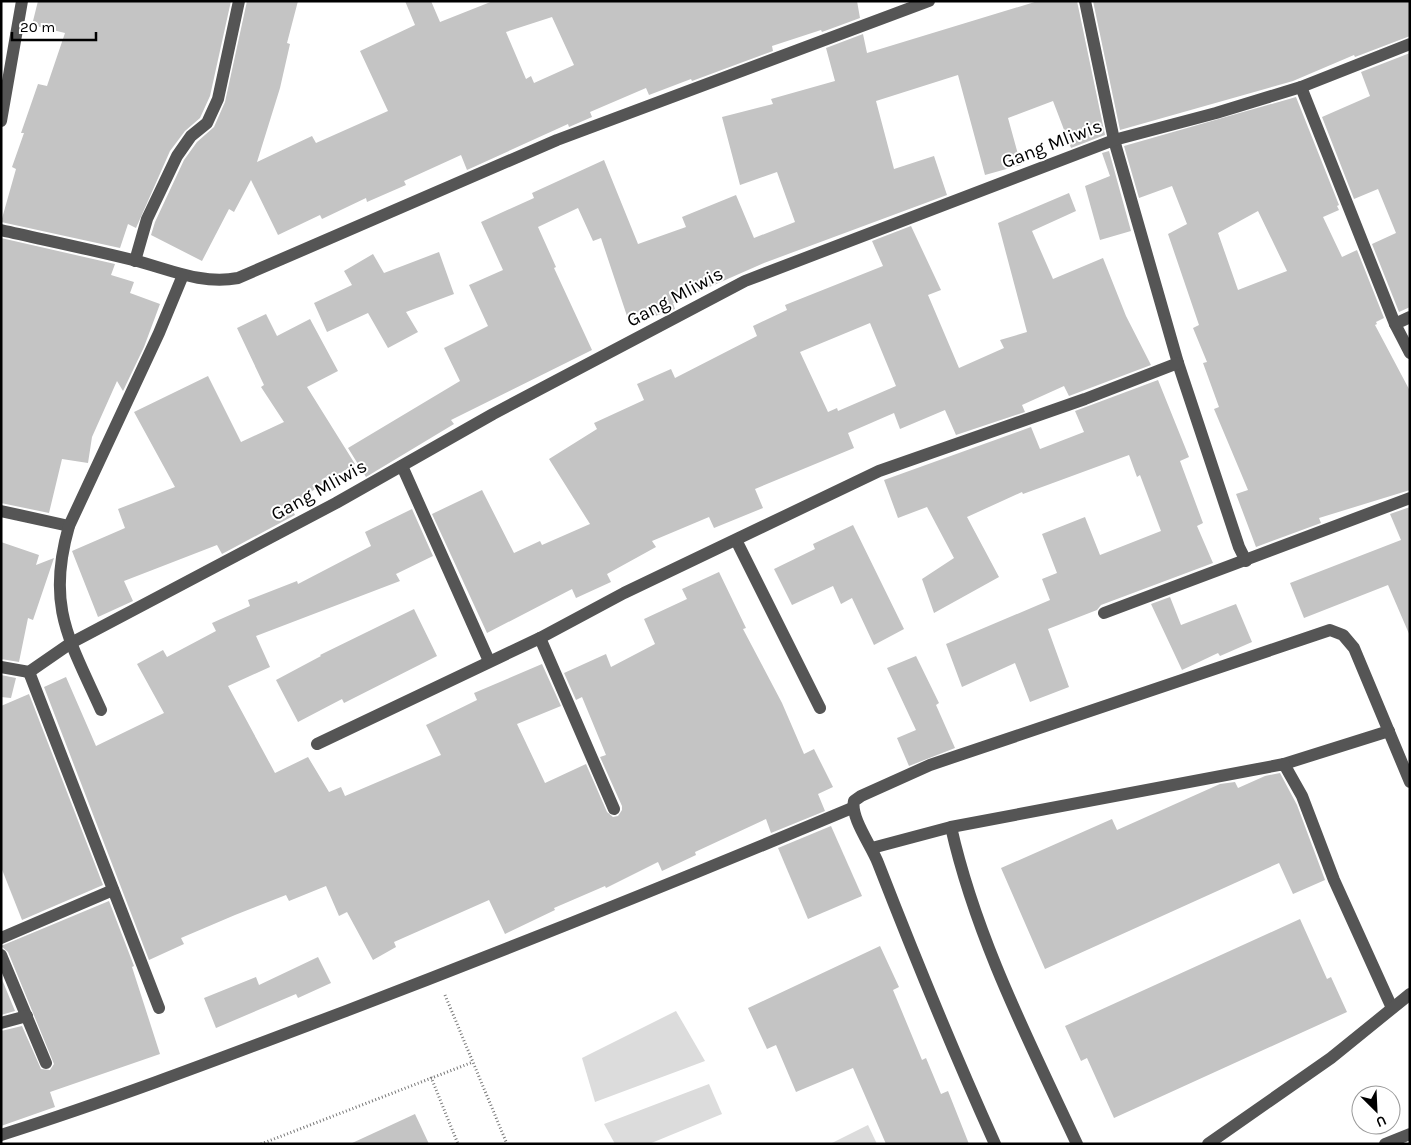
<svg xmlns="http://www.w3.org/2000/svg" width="1411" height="1145" font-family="Karla,sans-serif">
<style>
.green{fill:#dcdcdc}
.building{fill:#c4c4c4;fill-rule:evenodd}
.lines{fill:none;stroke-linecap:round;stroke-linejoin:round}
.path{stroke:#777;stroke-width:3;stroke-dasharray:1 2.5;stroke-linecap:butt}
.minor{stroke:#555;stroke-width:12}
.labels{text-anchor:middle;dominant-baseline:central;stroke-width:4;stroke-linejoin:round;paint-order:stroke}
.street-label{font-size:19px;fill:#000;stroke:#fff}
</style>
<rect width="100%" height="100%" fill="#fff"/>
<g class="green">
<path d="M676,1011L705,1061L595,1102L582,1058Z"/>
<path d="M709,1084L722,1114L649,1144H615L604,1124Z"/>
<path d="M868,1125L877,1144H830Z"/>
</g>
<g class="building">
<path d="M38,1H231L210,96L200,118L185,131L170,151L136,228L128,224L120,248L1,222L16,169L12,167L24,133H21L38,84L47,86L65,33L32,25Z"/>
<path d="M247,1H298L287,43L290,44L280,88L257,162L312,136L316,143L388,111L360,51L415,25L405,1H431L440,22L493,1H857L860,18L822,32L821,30L772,46L773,51L692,81L691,79L649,95L646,88L590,112L592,117L569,127L568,124L467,170L461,155L404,181L406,185L367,202L366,198L322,219L320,215L278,235L251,180L234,212L229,209L202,261L151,235L155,222L184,160L197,142L214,127L225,102ZM552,17L574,65L534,83L531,76L526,79L506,32Z"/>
<path d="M1038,1H1077L1105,135L1071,148L1053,101L1008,118L1021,165L985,175L958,75L876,101L894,169L934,156L947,195L764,263L673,303L675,309L630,325L601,238L593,241L578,208L538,227L556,267L554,268L592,350L451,420L454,424L366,477L348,448L460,381L444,348L488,326L469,285L503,270L481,222L534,198L532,193L604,160L638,244L686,227L682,217L736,195L754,238L795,222L777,172L740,185L722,117L773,104L771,99L835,81L826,48L863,34L867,53Z"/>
<path d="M1093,1H1410V36L1355,57L1354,55L1293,81L1120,130Z"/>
<path d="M1410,53V307L1399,312L1372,244L1396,233L1378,189L1354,199L1322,117L1370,96L1361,72Z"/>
<path d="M1296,97L1339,205L1337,206L1339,210L1323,217L1342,257L1357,250L1384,318L1376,322L1377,324L1375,325L1410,391V490L1319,518L1321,523L1256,547L1236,494L1248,490L1214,409L1219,407L1203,363L1207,362L1193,328L1199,325L1168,234L1187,224L1172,186L1139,198L1124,146ZM1258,211L1287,271L1238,290L1218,233Z"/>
<path d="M1109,151L1131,231L1100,240L1085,186L1110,176L1102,153Z"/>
<path d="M1069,193L1076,211L1032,231L1053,279L1103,258L1126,316L1151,365L1069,396L1064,386L1022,405L1025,412L956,435L945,410L900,429L894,413L848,433L854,448L755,489L763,508L714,528L709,517L652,541L656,547L607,574L611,582L576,598L572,589L487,633L432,514L482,490L514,553L540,541L542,545L590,524L549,459L597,429L594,423L644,400L637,384L671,369L675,378L757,336L753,326L787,310L785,305L883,266L872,241L911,226L941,290L928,295L959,368L1004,348L1000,340L1027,332L998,223ZM870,323L896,386L838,411L837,408L828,412L800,352Z"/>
<path d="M1,238L115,264L111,275L134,282L130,293L160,304L144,347L123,391L117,381L92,437L88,463L62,459L49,513L1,503Z"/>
<path d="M439,252L454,294L406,312L418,332L388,348L368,313L327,332L314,303L352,285L344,271L373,254L384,273Z"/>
<path d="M266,314L277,336L310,319L338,371L307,387L355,464L290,505L295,515L222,554L217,545L124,581L133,601L98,617L72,551L125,528L118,509L175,487L134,412L208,376L241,442L284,422L261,387L264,385L237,328Z"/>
<path d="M1158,380L1189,457L1180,461L1203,523L1197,526L1213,563L1101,605L1097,610L1048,629L1069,687L1030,702L1015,663L962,687L946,644L1050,600L1042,579L1057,573L1042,534L1085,517L1100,555L1161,531L1140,475L1137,477L1129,455L1023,494L1022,492L967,517L999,577L934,613L922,579L954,558L927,507L898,518L884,480L1031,427L1040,449L1084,432L1075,411Z"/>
<path d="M1410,507V636L1388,585L1304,618L1290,583L1401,540L1390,514Z"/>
<path d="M412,509L433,556L396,574L400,581L256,636L270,667L228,686L275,773L308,757L329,792L341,787L345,796L441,755L426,725L477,700L474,693L542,664L561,706L517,724L545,783L586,764L607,812L613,817L618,816L622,810V806L600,757L606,755L582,697L576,700L564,673L606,654L611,667L655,644L644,619L687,599L682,589L719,572L746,628L743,629L782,703L804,754L814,749L833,787L818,794L825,811L771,833L766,819L695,852L696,855L662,871L658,862L606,888L605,886L554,908L555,910L505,934L489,900L394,942L396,947L373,960L347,912L339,916L326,886L289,901L286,895L235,915L181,938L184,944L149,960L44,687L66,677L96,746L164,713L137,664L163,650L167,657L216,631L212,623L250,606L248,600L297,581L298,584L371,546L365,532Z"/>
<path d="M853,525L904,629L874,645L852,598L841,604L833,586L792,605L774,569L815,549L813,544Z"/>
<path d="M1,542L39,555L36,565L54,558L33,620L28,618L19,662L1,659Z"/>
<path d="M1170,597L1181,625L1236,604L1252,642L1220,656L1218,653L1182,670L1151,604Z"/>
<path d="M414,609L437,656L344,703L342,699L298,722L276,680L321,656L320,655Z"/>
<path d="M916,656L939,703L936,705L955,748L909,766L897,738L916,730L887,668Z"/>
<path d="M1,675L16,678L11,698L1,697Z"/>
<path d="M29,694L103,885L22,920L1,867V706Z"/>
<path d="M1280,773L1297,805L1325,880L1293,894L1279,863L1045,969L1001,868L1112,819L1117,830L1220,784L1235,782L1238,788L1265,776Z"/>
<path d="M831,826L862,896L808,919L778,848Z"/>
<path d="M109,901L134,966L132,967L160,1054L50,1092L55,1107L1,1126V1031L22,1026L41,1069L50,1070L54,1064L8,952L1,946Z"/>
<path d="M1300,919L1327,979L1331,977L1347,1012L1114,1118L1087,1058L1081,1061L1065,1026Z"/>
<path d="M880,946L899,987L893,990L922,1060L926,1058L941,1094L948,1091L969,1144H886L853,1068L796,1092L776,1045L767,1049L748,1008Z"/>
<path d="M318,957L331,983L298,998L296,994L216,1028L204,998L256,977L259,985Z"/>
<path d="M1,977L15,1011L1,1015Z"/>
<path d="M415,1114L429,1144H350Z"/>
</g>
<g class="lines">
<g class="path">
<path d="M445,995L507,1144"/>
<path d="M431,1077L458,1144"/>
<path d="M261,1144L473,1062"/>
</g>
<g class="minor">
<path d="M1085,1L1114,140L1178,363L1239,547L1246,561"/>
<path d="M1301,87L1395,324L1410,353"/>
<path d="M1,121L22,1"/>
<path d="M1,230C45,240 89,249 133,260C169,269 201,285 238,278L557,140L929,1"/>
<path d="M135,261L147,219L177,156L191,136L207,123L218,99L239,1"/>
<path d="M1395,324L1410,317"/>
<path d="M402,466L489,661"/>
<path d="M1,511L69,526"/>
<path d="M736,540L820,708"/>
<path d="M1104,613L1410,498"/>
<path d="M540,638L614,809"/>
<path d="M1,667L29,672L71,643L336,503L493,414L745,281L1114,140L1216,113L1301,87L1410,44"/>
<path d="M29,672L159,1008"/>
<path d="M101,710C69,639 46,606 69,526L159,333L183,275"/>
<path d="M317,744L540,638L624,593L879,471L1085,399L1178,363"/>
<path d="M1284,764L1389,731"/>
<path d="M951,827C976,938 1029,1041 1077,1144"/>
<path d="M872,848L951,827L1284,764L1302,796L1334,880L1392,1008"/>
<path d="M1,938L113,890"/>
<path d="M1,955L46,1063"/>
<path d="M1,1023L27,1016"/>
<path d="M1,1135C118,1098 232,1054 346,1011C516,946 685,878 852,808"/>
<path d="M995,1144C953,1051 915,958 878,863C872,847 850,817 854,801L861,796L930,765L1330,630L1343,635L1354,648L1410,782"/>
<path d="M1208,1144L1331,1058L1410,994"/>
<path d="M1385,1144L1410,1134"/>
</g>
</g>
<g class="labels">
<g class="street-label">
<text transform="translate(1052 144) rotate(-21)">Gang Mliwis</text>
<text transform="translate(675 297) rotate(-28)">Gang Mliwis</text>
<text transform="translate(319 490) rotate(-29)">Gang Mliwis</text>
</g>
</g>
<rect width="1411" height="1145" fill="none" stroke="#000000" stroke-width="5"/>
<g transform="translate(1376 1110) rotate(156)"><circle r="24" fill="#ffffff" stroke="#999999"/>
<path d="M0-4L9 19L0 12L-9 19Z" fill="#000000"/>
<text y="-8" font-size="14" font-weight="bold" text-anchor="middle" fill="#000000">U</text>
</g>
<path d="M12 32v8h84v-8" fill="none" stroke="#000000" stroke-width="2.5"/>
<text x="20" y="32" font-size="15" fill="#000000" stroke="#ffffff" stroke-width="4" paint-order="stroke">20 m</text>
</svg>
